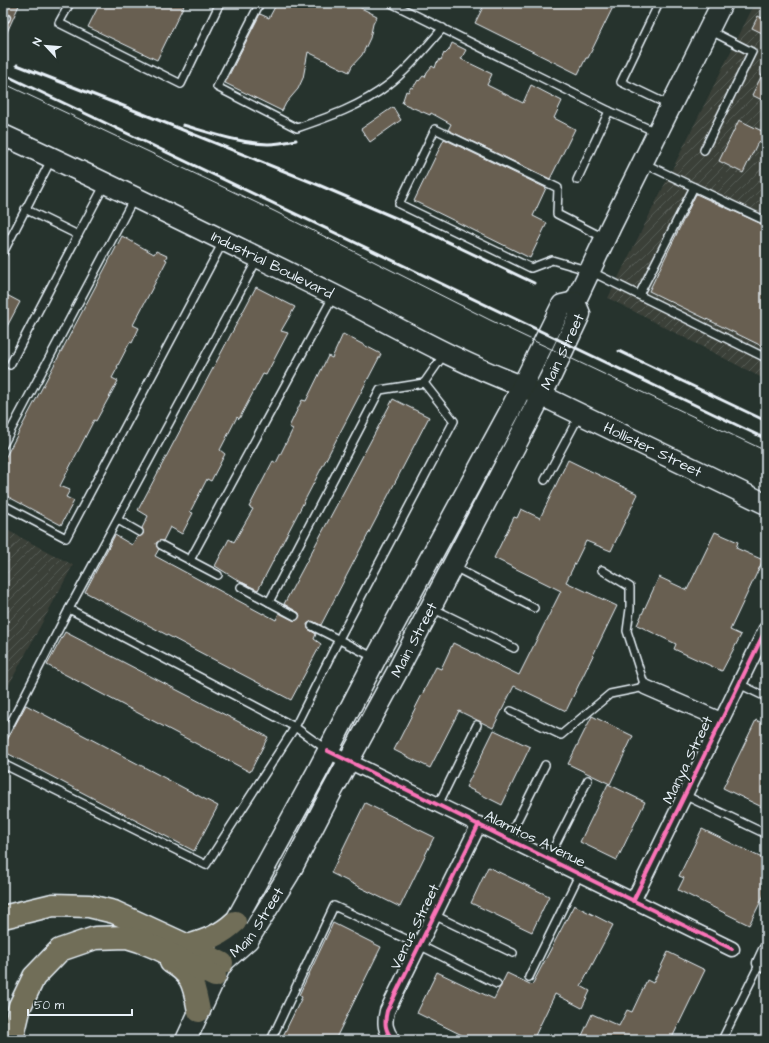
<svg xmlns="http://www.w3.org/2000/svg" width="769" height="1043" font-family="'Architects Daughter',sans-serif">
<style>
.industrial{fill:url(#industrial-furrows)}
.building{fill:#685f51;stroke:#e8f1f8}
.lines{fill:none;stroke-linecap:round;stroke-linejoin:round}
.service-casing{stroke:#e8f1f8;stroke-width:10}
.minor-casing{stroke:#e8f1f8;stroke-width:17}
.secondary-casing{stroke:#e8f1f8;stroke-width:23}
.motorway-casing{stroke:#e8f1f8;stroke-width:25}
.service{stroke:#26332d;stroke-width:7}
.minor{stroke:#26332d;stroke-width:14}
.secondary{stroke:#26332d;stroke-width:20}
.motorway{stroke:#716e59;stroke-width:22}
.tram{stroke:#e8f1f8;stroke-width:1}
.rail{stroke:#e8f1f8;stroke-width:3}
.cycleway-casing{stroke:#26332d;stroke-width:6}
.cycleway{stroke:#fb73b8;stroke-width:4}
.labels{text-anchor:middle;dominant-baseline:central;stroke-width:4;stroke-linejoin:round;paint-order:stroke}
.street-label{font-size:15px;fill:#e8f1f8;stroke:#26332d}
</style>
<defs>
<pattern id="industrial-furrows" width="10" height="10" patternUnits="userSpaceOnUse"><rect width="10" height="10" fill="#3a4038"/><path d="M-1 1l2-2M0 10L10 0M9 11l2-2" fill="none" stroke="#565c56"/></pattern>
</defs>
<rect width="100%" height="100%" fill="#26332d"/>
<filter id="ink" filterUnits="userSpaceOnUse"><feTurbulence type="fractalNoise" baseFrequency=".025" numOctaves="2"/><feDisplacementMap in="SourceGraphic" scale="8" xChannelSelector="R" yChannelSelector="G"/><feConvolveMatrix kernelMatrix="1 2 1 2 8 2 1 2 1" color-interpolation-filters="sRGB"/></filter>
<g filter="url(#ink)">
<g class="industrial">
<path d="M755,3H766V380L608,298Z"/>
<path d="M3,528L73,565L3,696Z"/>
</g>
<g class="building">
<path d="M3,3H20L3,41V22H9L11,17L9,14L3,12Z"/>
<path d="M100,3H185L157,60L88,27Z"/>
<path d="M277,3H351L377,16L373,24L370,38L362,55L352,66L349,72L308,52L303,78L298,89L286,103L282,111L225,83L260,14L269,18Z"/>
<path d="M485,3H615L588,58H586L578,74L475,23Z"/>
<path d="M758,16L766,20V35L752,28Z"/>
<path d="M452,43L466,50L461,59L492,74L487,85L523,103L531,85L562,101L554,118L575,129L550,179L448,130L451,124L431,113L430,115L402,103L406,91L408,92L411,87L413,88L414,85H415L418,80L419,81L423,76L425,77L427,72L432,66L435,68L437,62L438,63L440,59L441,60L444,53L445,54L449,50Z"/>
<path d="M766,67V102L752,95Z"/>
<path d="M393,107L401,120L370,142L361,129Z"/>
<path d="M739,120L766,133V145L758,142L743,173L719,161Z"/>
<path d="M444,139L546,188L533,216L547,223L530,258L414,201Z"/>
<path d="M696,194L766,226V348L649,291Z"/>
<path d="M122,236L154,254L156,251L167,256L165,259L167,260L133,325L139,328L132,343L130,342L117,367H118L112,378L118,381L96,421L94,420L60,486L70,490L66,497L74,501L61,525L3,494V462Z"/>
<path d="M256,287L295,307L281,331L288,333L266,375L263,374L239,419L237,417L220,450L225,454L211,481L207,479L190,512L193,513L182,534L170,527L163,541H159L156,543L157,547L159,549L155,556L263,614V613L276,620L279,613L293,620H297L300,616L299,613L284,604L393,399L429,417L321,625L312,621L307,624L308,629L316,634L314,639L321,644L291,700L85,592L115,535L132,545L137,537L141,536L143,534V530L142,528L148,516L138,510Z"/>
<path d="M3,293L20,302L3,334Z"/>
<path d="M343,334L381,354L258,590L241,582L215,566L229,539L234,542L253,509L249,507L273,461L276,463L293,429L289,427L302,400L306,401L328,356L332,358Z"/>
<path d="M568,460L638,494L611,551L586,541L566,582L617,606L566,711L514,686L493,728L459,711L430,768L394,750L436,667L441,669L453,643L519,675L561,591L494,558L514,517L517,518L521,509L540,518Z"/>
<path d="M715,532L738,542L736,548L763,560L730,630L741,635L722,671L674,649L676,644L637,625L659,577L687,590Z"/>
<path d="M65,632L268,737L250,772L47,665Z"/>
<path d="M26,705L218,806L194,851L3,751V746L7,740Z"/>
<path d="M592,716L633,736L610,784L568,764Z"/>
<path d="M756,720L766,725V809L723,788Z"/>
<path d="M494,730L530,747L502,805L466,787Z"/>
<path d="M608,784L645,802L617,860L580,842Z"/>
<path d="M365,803L434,837L400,907L331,873Z"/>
<path d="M702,829L766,860V891L749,925L678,890L684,878L679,876Z"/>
<path d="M488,867L549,896L532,932L471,903Z"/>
<path d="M574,905L613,925L581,986L590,991L582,1008L555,994L533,1040H472L417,1013L437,972L494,999L507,973L532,985Z"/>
<path d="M333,923L381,947L335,1040H281L302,997L299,995Z"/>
<path d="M668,952L705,970L671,1040H580L592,1014L619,1026L627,1010L632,1012L647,980L653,983Z"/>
</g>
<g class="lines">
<defs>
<g id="service">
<path d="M70,3L59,23L181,84L220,3"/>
<path d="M260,3L217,87L297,128C329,117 361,106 388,85C409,69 425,48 443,28"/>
<path d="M391,3L609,111"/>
<path d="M659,3L621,82L669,105"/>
<path d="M3,17L6,18"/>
<path d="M704,150L752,52L709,30"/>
<path d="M3,152L10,139"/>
<path d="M643,163L766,221"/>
<path d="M577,180L609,111L656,132"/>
<path d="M78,235L105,184"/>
<path d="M604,238L557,214L558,188L435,129L399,204L531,268L552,260L590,271L766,358"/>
<path d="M3,253L52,158"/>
<path d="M639,295L694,187"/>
<path d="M10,365L78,235L25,209"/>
<path d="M3,445L134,198"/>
<path d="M545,480L579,416"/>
<path d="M3,505L66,538L223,242"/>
<path d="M118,520L139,532"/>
<path d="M161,545L218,575"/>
<path d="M190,560L333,297"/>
<path d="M454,567L534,608"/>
<path d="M241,587L269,602L380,390L424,383"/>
<path d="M269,602L295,616"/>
<path d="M432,608L514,648"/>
<path d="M69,609L295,727L327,750"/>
<path d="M312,626L375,658"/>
<path d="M739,684L766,697"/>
<path d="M511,711L561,735L610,694L645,687L627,631L630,609V587L602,570"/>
<path d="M3,738L69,609L258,258"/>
<path d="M3,764L206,865L295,727L339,639L454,421L424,383L445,353"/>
<path d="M684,795L766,834"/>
<path d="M438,805L477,725"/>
<path d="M508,839L545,765"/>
<path d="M548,859L588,780"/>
<path d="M434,915L513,953"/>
<path d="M529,977L579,875"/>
<path d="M271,1040L334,906L419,945L497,984"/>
<path d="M722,1040L760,963"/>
</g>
<g id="minor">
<path d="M645,687L721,720"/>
<path d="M328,751L732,949"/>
<path d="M633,901L766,629"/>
<path d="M766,950L760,963L766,966"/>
<path d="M393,1040C385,1031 384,1023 387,1011L479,824"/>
</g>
<g id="secondary">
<path id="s1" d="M3,135C114,186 223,240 332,294C395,326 456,362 522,386L766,504"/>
<path id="s2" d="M222,963L248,940L289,874L331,793L397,672L525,427L550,378L580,314L575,302L611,226L722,3"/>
<path d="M186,1040L222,963L235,922L317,772L376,658L510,411L562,305L575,302"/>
</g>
<g id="motorway">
<path d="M3,917L53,905L89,906L114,912L188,946L222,963"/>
<path d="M188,946C207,940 220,936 235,922"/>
<path d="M171,962C194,975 194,987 199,1011"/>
<path d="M12,1040L20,1006L34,977L60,950L95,938L127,937L140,941L157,948L215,976"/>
</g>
</defs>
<use href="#service" class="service-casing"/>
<use href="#minor" class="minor-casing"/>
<use href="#secondary" class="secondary-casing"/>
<use href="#motorway" class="motorway-casing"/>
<use href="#service" class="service"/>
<use href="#minor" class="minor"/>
<use href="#secondary" class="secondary"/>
<use href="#motorway" class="motorway"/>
<path class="tram" d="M3,83L274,211L490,320L766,451"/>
<g class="rail">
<path d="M17,65L120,105"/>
<path d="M3,74L766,439"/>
<path d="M116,103L321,186L412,225L534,283"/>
<path d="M183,125C211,133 239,143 268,144C278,144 287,142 296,140"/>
<path d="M619,351L766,421"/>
</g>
<defs>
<g id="cycleway">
<path d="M328,751L732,949"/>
<path d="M633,901L766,629"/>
<path d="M393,1040C385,1031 384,1023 387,1011L479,824"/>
</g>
</defs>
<use href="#cycleway" class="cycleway-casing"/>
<use href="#cycleway" class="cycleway"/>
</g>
</g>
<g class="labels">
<g class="street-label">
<text stroke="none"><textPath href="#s1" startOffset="299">Industrial Boulevard</textPath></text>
<text stroke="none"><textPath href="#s2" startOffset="702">Main Street</textPath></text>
<text stroke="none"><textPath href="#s1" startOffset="722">Hollister Street</textPath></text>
<text stroke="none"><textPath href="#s2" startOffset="378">Main Street</textPath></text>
<text transform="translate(688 760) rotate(-64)">Manya Street</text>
<text transform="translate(535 839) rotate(26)">Alamitos Avenue</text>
<text stroke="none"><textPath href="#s2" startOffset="54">Main Street</textPath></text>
<text transform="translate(415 927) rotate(-64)">Verus Street</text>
</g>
</g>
<rect width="769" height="1043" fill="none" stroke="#26332d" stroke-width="16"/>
<rect x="8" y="8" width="753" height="1027" fill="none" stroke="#e8f1f8" stroke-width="1.5" filter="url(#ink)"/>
<g transform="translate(46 46) rotate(296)" stroke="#26332d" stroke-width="3" paint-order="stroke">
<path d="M0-3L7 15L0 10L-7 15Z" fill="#e8f1f8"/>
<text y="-6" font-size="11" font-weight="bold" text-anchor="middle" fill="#e8f1f8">N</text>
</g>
<path d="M28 1009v6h104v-6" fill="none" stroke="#e8f1f8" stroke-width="2"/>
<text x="34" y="1009" font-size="12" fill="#e8f1f8" stroke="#26332d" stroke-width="3" paint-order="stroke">50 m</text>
</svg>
